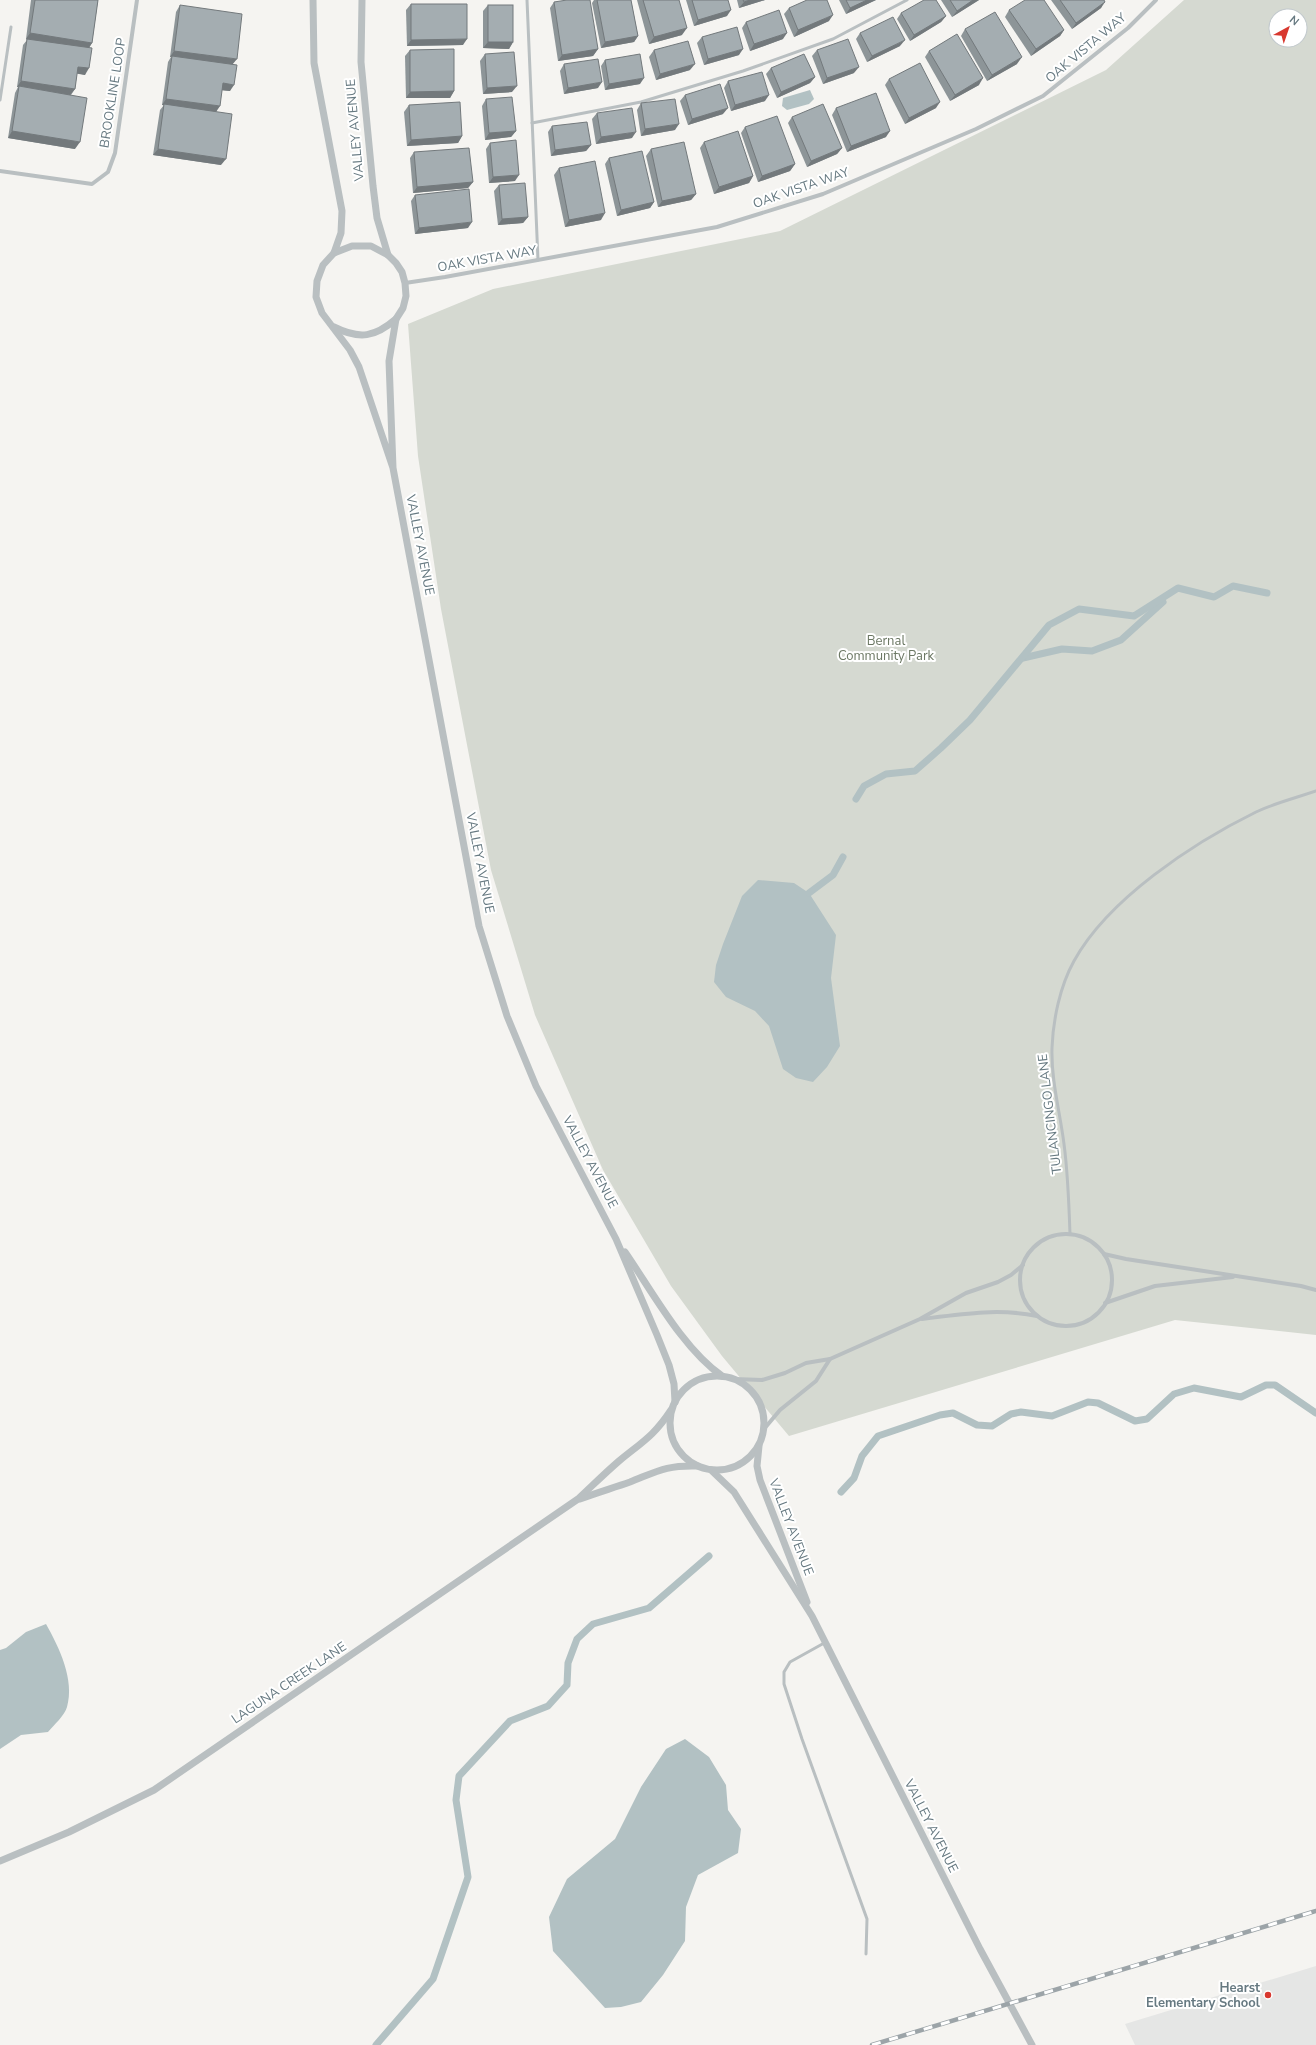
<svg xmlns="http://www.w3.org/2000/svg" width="1316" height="2045" font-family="'Nunito Sans',sans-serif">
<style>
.built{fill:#e5e6e5}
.green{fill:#d5d9d1;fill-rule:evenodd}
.water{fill:#b2c1c3}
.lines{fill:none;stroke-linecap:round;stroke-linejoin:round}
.stream{stroke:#b2c1c3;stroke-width:7}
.service{stroke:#b9bfc1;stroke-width:3}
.minor{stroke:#b9bfc1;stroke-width:4}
.tertiary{stroke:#b9bfc1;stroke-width:7}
.rail-casing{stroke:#9ca4a8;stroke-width:4.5}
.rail{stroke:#fff;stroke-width:3;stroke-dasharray:9;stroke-linecap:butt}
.wall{fill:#8d9598}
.shaded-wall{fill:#73797c}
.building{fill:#a4adb1;stroke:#73797c}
.poi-dot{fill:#d8382f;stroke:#fff;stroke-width:1.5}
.labels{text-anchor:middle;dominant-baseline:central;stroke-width:4;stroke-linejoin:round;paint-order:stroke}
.street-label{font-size:13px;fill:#667981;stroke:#fff}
.park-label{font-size:13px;fill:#6c7864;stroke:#fff}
.poi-label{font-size:13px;font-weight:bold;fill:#667981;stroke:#fff;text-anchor:end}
</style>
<rect width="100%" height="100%" fill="#f5f4f1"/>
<path class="built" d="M1316,1966V2045H1135L1125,2024Z"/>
<path class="green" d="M1184,0H1316V1335L1175,1320L789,1436L722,1356L671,1286L603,1170L535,1015L491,870L441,609L418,456L408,324L493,289L780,231L1106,70ZM1276,16H1300V40H1276Z"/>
<g class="water">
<path d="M810,90L814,99L809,104L787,110L782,106L783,98Z"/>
<path d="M758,880L794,883L809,893L836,935L831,978L840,1046L827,1067L813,1082L796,1078L783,1069L769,1026L755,1011L726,997L714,982L716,965L723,944L742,896Z"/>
<path d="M46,1624C59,1647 75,1680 67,1707C65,1715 54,1725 48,1732L21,1735L0,1749V1650L6,1648L26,1632Z"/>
<path d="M685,1739L709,1757L726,1785L728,1810L741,1829L738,1853L698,1875L686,1907L685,1941L663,1975L641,2002L621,2007L605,2008L553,1951L549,1917L567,1879L615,1839L641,1787L666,1749Z"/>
</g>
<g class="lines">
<g class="stream">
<path d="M1023,658L1062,649L1092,651L1121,640L1163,602"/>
<path d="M856,799L864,786L886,774L915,771L941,748L970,720L1049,625L1079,609L1134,616L1178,588L1214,597L1233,586L1267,593"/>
<path d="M809,893L833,875L843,857"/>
<path d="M841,1492L854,1478L862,1456L878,1436L940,1415L953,1413L977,1425L992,1426L1011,1414L1021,1412L1052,1416L1088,1402L1098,1403L1135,1421L1147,1419L1174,1394L1194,1388L1241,1397L1266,1385H1275L1316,1413"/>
<path d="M376,2045L433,1979L468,1877L456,1800L459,1776L510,1721L548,1706L567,1685L568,1663L577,1639L593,1624L649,1608L709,1556"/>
</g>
<g class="service">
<path d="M527,0L538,260"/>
<path d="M0,100L11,27"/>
<path d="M532,123L641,102L743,71L833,39L907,0"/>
<path d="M1070,1234C1069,1204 1068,1174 1064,1144C1060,1112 1051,1080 1052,1048C1053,1020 1060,986 1074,961C1108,899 1193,843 1256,812C1275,803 1296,798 1316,791"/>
<path d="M826,1642L790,1662L784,1672V1684L802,1739L867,1919L866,1954"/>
</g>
<g class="minor">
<path d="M0,171L92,184L108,172L115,153L137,0"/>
<path d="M405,283L445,277L717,227L823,194L976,129L1043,96L1128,28L1156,0"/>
<circle cx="1066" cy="1280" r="46"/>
<path d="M1104,1254L1126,1259L1301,1286L1316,1290"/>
<path d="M1105,1303L1155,1286L1233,1277"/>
<path d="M922,1319C961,1314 999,1308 1037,1316"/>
<path d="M734,1379L762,1380L785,1373L806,1363L830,1359L920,1319L966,1293L998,1282L1011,1275L1023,1265"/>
<path d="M764,1429L780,1410L816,1381L830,1359"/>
</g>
<g class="tertiary">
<path d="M313,0L314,63L342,211L341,233L334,253"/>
<path d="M362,0L361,62L373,186L377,218L388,255"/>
<path d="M334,327C360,340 375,337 396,319"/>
<path d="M393,468L359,367L350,350L322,313L316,297L317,281L323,265L334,253L352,246H371L388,255L396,263L402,272L405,283L406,296L403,308L396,319L389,361L393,468L479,926L507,1016L536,1086L616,1239L657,1335L669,1365L674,1384L675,1402"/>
<path d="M625,1252C652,1291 683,1349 722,1376"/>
<circle cx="717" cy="1423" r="47"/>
<path d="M759,1446L757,1466L760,1480L807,1602"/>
<path d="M711,1470L734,1492L812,1616L980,1949L1032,2045"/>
<path d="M580,1499C596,1493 613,1488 630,1482C658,1471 666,1465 698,1466"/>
<path d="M0,1861L69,1832L154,1790L578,1499C591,1487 605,1473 619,1461C642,1442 654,1436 671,1410"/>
</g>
<defs>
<path id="rail" d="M872,2045L1316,1911"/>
</defs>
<use href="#rail" class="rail-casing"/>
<use href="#rail" class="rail"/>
</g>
<g class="wall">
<path d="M31,0H98L92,43L89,48L85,75L77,73L75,89L71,95L75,149L8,138L15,93L18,87H17L23,45L27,40L26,39Z"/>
<path d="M594,0H631L638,36L634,42L601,48L592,3Z"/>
<path d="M637,0H679L682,35L649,44Z"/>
<path d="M686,0H728L727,16L694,26Z"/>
<path d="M737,0H765L739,8Z"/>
<path d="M839,0H876L846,14Z"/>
<path d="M941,0H979L952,17Z"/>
<path d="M1051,0H1104L1101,8L1072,29Z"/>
<path d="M554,2L598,49L593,56L558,61L550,8Z"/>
<path d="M411,4L463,45L407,46L406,10Z"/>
<path d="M180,5L233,64L230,91L222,90L216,112L221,165L153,155L160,110L164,105H162L168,62L171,57H170L176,12Z"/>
<path d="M488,5L513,42L509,49L483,48V11Z"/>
<path d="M789,8L829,21L794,37L784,14Z"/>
<path d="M1009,10L1064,30L1060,36L1031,56L1005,17Z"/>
<path d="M901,13L946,16L941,22L910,41L897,19Z"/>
<path d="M746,22L783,39L750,51L742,28Z"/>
<path d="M965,29L1017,64L987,81L961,36Z"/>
<path d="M860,33L900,46L867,62L856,39Z"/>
<path d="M702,37L739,55L704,65L697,43Z"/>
<path d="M410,50L454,91L450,98H406L405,56Z"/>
<path d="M654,50L690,70L656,80L649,57Z"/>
<path d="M817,50L854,73L823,84L812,56Z"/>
<path d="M929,51L979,85L950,101L925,57Z"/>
<path d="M485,54L512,92L483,94L480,61Z"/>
<path d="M605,60L640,84L605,90L601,66Z"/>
<path d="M564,64L598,88L564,94L560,71Z"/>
<path d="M771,68L815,77L810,83L777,98L766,74Z"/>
<path d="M889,79L936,108L905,124L885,85Z"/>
<path d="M728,81L765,101L731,111L724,88Z"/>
<path d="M685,95L723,114L688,125L680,101Z"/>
<path d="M486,99L516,131L511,137L485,140L482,106Z"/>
<path d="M641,103L675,130L641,136L637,110Z"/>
<path d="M409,105L462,136L458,143L407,146L404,112Z"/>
<path d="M836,108L886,137L847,152L832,115Z"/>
<path d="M597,113L632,138L596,144L592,119Z"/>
<path d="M792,117L842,148L837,154L807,167L788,123Z"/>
<path d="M552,126L591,145L586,151L551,156L548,132Z"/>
<path d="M745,127L795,164L790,171L758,182L741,133Z"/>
<path d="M704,142L753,176L749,183L714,194L700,148Z"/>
<path d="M490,143L515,181L489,183L486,149Z"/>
<path d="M651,149L696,194L691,200L658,207L646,156Z"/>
<path d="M414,152L473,182L468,188L413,193L410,158Z"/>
<path d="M609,158L654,202L650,208L617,216L605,164Z"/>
<path d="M559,168L601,220L565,227L554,175Z"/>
<path d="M499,185L528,217L523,223L498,225L494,191Z"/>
<path d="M415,195L468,228L415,234L411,201Z"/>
</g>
<g class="shaded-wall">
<path d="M750,0H765L739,8L744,2Z"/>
<path d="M867,0H876L846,14L850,8Z"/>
<path d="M973,0H979L952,17L957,11Z"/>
<path d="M1105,2L1101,8L1072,29L1076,23Z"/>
<path d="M731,10L727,16L694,26L698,20Z"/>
<path d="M833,15L829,21L794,37L798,30Z"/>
<path d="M946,16L941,22L910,41L914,35Z"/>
<path d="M687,28L682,35L649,44L654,37Z"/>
<path d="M1064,30L1060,36L1031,56L1036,49Z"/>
<path d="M30,33L92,43L88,49L26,39Z"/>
<path d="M787,33L783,39L750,51L754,44Z"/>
<path d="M638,36L634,42L601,48L605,42Z"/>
<path d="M467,39L463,45L407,46L411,40Z"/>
<path d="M905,40L900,46L867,62L872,56Z"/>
<path d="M488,42H513L509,49L483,48Z"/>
<path d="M598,49L593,56L558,61L562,55Z"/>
<path d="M743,49L739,55L704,65L708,59Z"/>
<path d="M174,51L237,59L232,65L172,56L171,57H170Z"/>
<path d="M1022,57L1017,64L987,81L992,75Z"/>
<path d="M695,64L690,70L656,80L660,74Z"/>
<path d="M78,67L89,68L85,75L73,73Z"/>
<path d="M859,67L854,73L823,84L827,78Z"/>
<path d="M815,77L810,83L777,98L781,92Z"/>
<path d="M644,78L640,84L605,90L609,84Z"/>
<path d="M983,78L979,85L950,101L955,95Z"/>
<path d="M21,81L75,89L70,95L19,86L18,87H17Z"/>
<path d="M602,82L598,88L564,94L568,88Z"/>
<path d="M223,83L234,85L230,91L219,90Z"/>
<path d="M517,86L512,92L483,94L487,88Z"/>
<path d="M454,91L450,98H406L410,92Z"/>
<path d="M769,95L765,101L731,111L735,105Z"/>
<path d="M166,99L220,106L216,112L162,105Z"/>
<path d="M940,102L936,108L905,124L909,118Z"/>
<path d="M728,108L723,114L688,125L692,119Z"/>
<path d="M679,124L675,130L641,136L645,129Z"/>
<path d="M12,131L80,142L75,149L8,138Z"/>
<path d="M516,131L511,137L485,140L489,133Z"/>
<path d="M890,131L886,137L847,152L851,146Z"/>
<path d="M636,132L632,138L596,144L601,137Z"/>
<path d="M462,136L458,143L407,146L411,140Z"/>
<path d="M591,145L586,151L551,156L555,150Z"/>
<path d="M842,148L837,154L807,167L811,161Z"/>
<path d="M158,149L226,159L221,165L153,155Z"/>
<path d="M795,164L790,171L758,182L762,176Z"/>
<path d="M519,175L515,181L489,183L493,177Z"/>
<path d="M753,176L749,183L714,194L719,187Z"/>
<path d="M473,182L468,188L413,193L417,187Z"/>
<path d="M696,194L691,200L658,207L662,201Z"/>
<path d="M654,202L650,208L617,216L621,210Z"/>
<path d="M605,213L601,220L565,227L569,220Z"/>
<path d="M528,217L523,223L498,225L502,219Z"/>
<path d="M472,222L468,228L415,234L419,228Z"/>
</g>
<g class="building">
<path d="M35,0H98L92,43L30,33Z"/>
<path d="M567,0H590L598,49L562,55L554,2Z"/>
<path d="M597,0H631L638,36L605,42Z"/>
<path d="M643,0H679L687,28L654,37Z"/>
<path d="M692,0H728L731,10L698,20Z"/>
<path d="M743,0H750L744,2Z"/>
<path d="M807,0H827L833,15L798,30L789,8Z"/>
<path d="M846,0H867L850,8Z"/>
<path d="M924,0H936L946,16L914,35L901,13Z"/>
<path d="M950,0H973L957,11Z"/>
<path d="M1025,0H1044L1064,30L1036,49L1009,10Z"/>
<path d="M1060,0H1104L1105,2L1076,23Z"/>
<path d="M411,4H467V39L411,40Z"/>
<path d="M180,5L242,14L237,59L174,51Z"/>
<rect x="488" y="5" width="25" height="37"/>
<path d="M779,10L787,33L754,44L746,22Z"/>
<path d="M995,12L1022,57L992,75L965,29Z"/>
<path d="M893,17L905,40L872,56L860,33Z"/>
<path d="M737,27L743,49L708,59L702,37Z"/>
<path d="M957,34L983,78L955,95L929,51Z"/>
<path d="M27,39L92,48L89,68L78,67L75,89L21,81Z"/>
<path d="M848,39L859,67L827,78L817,50Z"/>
<path d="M688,41L695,64L660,74L654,50Z"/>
<path d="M454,49V91L410,92V50Z"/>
<path d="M514,52L517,86L487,88L485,54Z"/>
<path d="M640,54L644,78L609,84L605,60Z"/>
<path d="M804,54L815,77L781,92L771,68Z"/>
<path d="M172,56L237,65L234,85L223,83L220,106L166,99Z"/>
<path d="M598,59L602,82L568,88L564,64Z"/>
<path d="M920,63L940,102L909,118L889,79Z"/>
<path d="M762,72L769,95L735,105L728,81Z"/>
<path d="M720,84L728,108L692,119L685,95Z"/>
<path d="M19,86L87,98L80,142L12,131Z"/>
<path d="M876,93L890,131L851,146L836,108Z"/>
<path d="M512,97L516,131L489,133L486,99Z"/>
<path d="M675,99L679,124L645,129L641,103Z"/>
<path d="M460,102L462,136L411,140L409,105Z"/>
<path d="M164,104L232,114L226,159L158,149Z"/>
<path d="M823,104L842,148L811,161L792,117Z"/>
<path d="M632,108L636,132L601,137L597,113Z"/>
<path d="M777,116L795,164L762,176L745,127Z"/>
<path d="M587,122L591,145L555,150L552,126Z"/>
<path d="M738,131L753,176L719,187L704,142Z"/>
<path d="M516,140L519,175L493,177L490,143Z"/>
<path d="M684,142L696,194L662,201L651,149Z"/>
<path d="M469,148L473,182L417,187L414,152Z"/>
<path d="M642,151L654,202L621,210L609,158Z"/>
<path d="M595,161L605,213L569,220L559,168Z"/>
<path d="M525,183L528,217L502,219L499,185Z"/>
<path d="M469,189L472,222L419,228L415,195Z"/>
</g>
<circle class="poi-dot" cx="1268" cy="1995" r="4"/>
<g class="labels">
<g class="street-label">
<text transform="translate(1086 48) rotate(-40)">OAK VISTA WAY</text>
<text transform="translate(113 93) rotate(-81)">BROOKLINE LOOP</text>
<text transform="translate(355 130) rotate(-95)">VALLEY AVENUE</text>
<text transform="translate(801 188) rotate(-19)">OAK VISTA WAY</text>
<text transform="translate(487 259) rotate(-10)">OAK VISTA WAY</text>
<text transform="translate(420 545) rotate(79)">VALLEY AVENUE</text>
<text transform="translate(480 863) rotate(79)">VALLEY AVENUE</text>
<text transform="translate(1050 1114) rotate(-97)">TULANCINGO LANE</text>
<text transform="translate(590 1162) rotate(62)">VALLEY AVENUE</text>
<text transform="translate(791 1527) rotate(69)">VALLEY AVENUE</text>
<text transform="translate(289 1683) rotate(-34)">LAGUNA CREEK LANE</text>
<text transform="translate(931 1826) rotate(63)">VALLEY AVENUE</text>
</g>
<g class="park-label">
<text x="886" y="641">Bernal<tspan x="886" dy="15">Community Park</tspan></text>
</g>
<g class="poi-label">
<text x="1260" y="1988">Hearst<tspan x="1260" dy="15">Elementary School</tspan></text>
</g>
</g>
<g transform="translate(1288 28) rotate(40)"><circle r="19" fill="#ffffff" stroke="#c2c9cd"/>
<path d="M0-3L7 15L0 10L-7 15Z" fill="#d8382f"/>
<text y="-6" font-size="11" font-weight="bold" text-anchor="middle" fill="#667981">N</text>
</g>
</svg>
